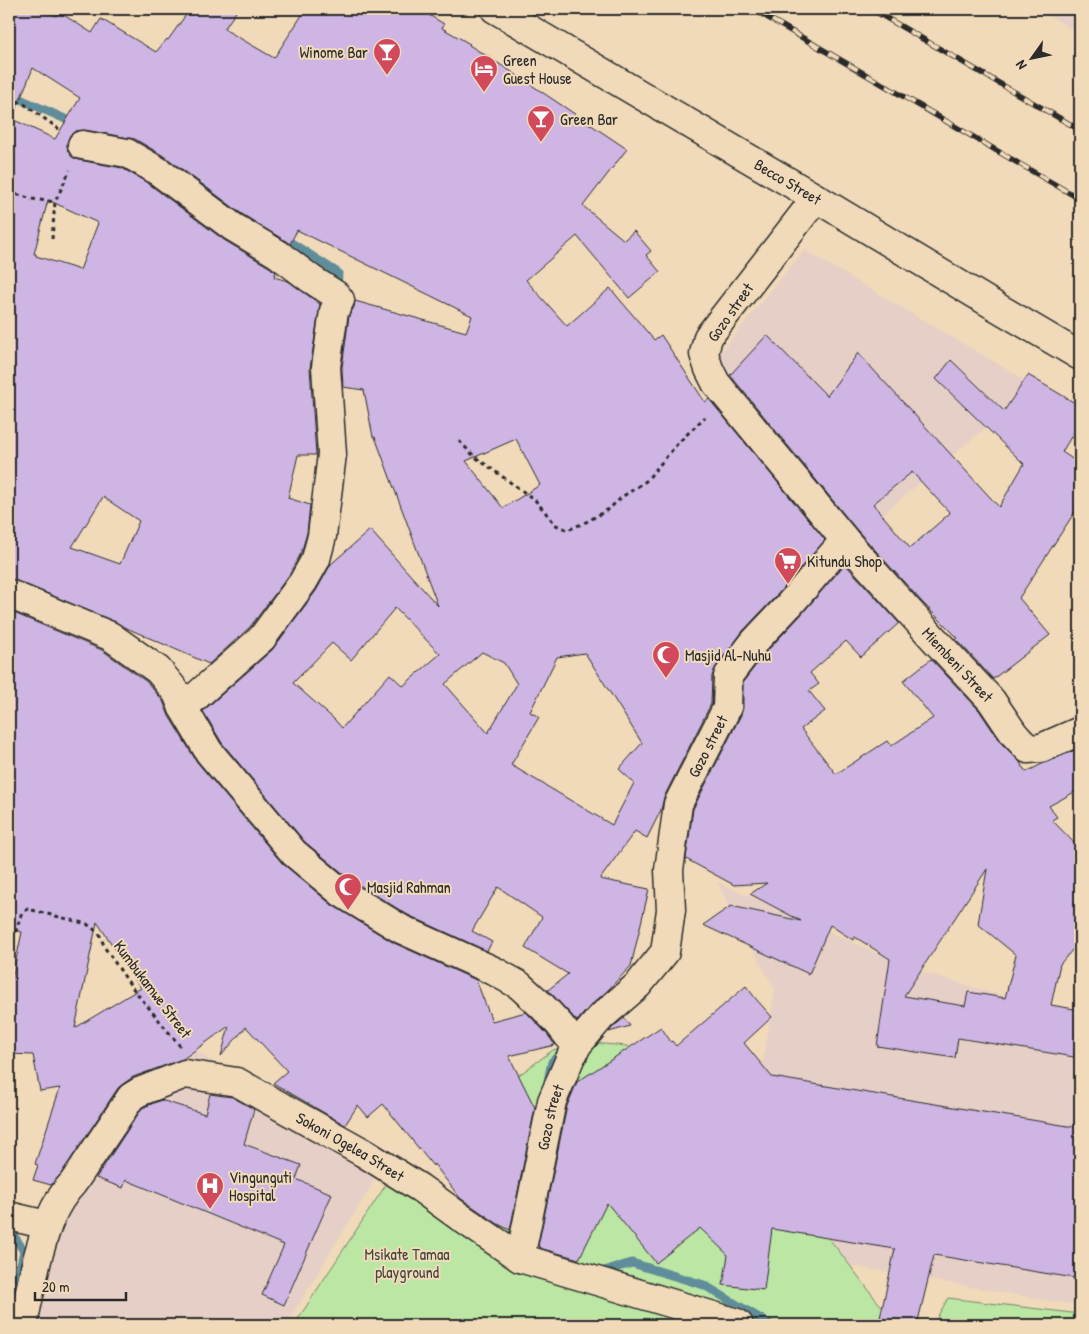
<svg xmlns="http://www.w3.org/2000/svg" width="1089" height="1334" font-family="'Patrick Hand',sans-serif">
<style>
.built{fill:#e6cfc6}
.green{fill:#bbe6a3;stroke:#738867}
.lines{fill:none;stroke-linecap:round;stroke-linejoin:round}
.stream{stroke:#608d9a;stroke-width:9}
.building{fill:#ceb5e4;stroke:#2b2b2b;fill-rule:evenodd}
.minor-casing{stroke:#2b2b2b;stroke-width:31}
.path{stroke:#2b2b2b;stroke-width:3;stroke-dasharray:4 4;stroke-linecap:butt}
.minor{stroke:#f0dab9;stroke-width:28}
.rail-casing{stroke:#2b2b2b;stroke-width:5.5}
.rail{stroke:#f0dab9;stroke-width:4;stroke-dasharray:11;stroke-linecap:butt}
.labels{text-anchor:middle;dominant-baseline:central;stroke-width:4;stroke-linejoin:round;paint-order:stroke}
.poi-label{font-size:16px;fill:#2b2b2b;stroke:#f0dab9;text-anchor:start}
.street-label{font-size:16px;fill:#2b2b2b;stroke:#f0dab9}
.park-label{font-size:16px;fill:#41473d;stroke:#f0dab9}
</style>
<rect width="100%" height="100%" fill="#f0dab9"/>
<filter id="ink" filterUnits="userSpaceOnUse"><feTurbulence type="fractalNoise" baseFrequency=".02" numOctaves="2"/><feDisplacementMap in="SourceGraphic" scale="10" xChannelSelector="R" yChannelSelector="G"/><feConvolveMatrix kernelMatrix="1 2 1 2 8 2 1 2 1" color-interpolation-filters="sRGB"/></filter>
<g filter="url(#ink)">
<g class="built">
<path d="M1038,9H1080V34Z"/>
<path d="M804,250L1035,386L862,532L817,482L726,376L720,353Z"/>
<path d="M717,882L913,969L985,991L1080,1013V1306L731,1245L775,990Z"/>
<path d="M196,1051L382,1168L286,1325H29L43,1253L117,1105L180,1070Z"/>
</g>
<g class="green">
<path d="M571,1041L627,1046L671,1083L793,1199L835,1246L877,1301L899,1325H294L393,1174L468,1233L511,1081L553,1050L575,1046Z"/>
<path d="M948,1298L1080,1314V1325H933Z"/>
</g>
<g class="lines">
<g class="stream">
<path d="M9,94L108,138"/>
<path d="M199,186L229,202"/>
<path d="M282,237L338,273L337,291"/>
<path d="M801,466L818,485L825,497"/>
<path d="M548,1081L552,1062L562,1052"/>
<path d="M9,1229L24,1251L9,1318"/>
<path d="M597,1273L632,1263L704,1285L771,1325"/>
</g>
</g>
<g class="building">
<path d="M9,9H39L56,16L59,12L92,33L101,19L156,52L167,39L168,40L190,9H238L224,29L274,58L306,9H419L444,24L442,28L470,44L469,45L512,72L627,149L583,206L624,240L634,231L651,251L646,255L660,272L629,298L577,236L526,280L567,326L610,288L654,340L661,335L705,402L709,399L825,540L777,595L743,631L716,667L712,676L711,704L664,797L661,810L647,838L635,831L600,879L649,889L631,966L607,991L590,1006L577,1021L548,990L568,974L525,948L542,917L498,887L472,931L492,942L487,951L408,915L351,880L305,842L222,743L203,711L272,650L316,591L331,564L370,530L438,606L375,437H373L364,390L343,387L342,368L349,316L354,307L355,301L466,332L472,316L297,230L290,244L242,214L167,158L135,139L85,130L76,131L70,135L67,143L68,151L72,157L79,160L122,168L149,184L224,240L269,267L276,272L274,277L288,281L320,304L310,368L316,455H298L288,498L310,505L307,533L301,553L290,574L250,627L209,664L122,626L116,622L15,580L9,579ZM33,68L80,98L55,139L12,119ZM48,200L98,223L80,270L36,256V254H34ZM516,439L540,485L503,508L466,461ZM103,497L139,521L120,564L72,547ZM395,608L440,654L403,686L390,674L342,728L335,720L293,683L332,643L351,660ZM482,652L504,663L517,684L488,733L445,684ZM585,653L642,743L619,769L634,783L612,825L511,765L539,717L530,712L557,657Z"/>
<path d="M767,335L827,396L858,353L999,507L1024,464L936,379L951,360L1004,411L1028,375L1080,406V422L1062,452L1080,464V504L1019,598L1050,635L993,679L956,639L958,638L922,602L857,530L730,375ZM912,472L950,513L910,548L873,504Z"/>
<path d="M845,564L899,623L861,657L846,641L810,673L819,684L809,691L825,711L801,729L836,774L887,741L891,746L933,718L903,681L931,659L979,710L1001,743L1019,761L1026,772L1042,764L1080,748V789L1049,806L1057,817L1052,820L1080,849V941L1060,964L1051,1005L1080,1010V1058L958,1038L955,1058L877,1046L890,959L855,937L853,940L830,925L809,974L703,925L731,906L801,921L750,894L767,883L734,885L686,859L693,809L741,715L743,708V682L766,652L801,615ZM987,869L978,924L1016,955L1005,998L968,992L965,1006L904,996Z"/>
<path d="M9,611L102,650L147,682L163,701L169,716L197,762L282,863L332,905L394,943L476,980L492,1021L526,1012L547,1034L555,1045L509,1056L535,1108L510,1230L498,1224L460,1198L434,1164L433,1166L383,1104L368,1117L358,1105L345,1125L273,1083L287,1071L246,1027L221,1056L229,1026L183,1059L133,1077L123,1084L118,1088L61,1174L51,1185L33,1180L38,1165L35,1164L60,1088L40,1091L33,1055L9,1054V993L22,932L9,929ZM97,922L141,988L75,1028Z"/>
<path d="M746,986L756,999L772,1017L744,1043L772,1077L1080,1128V1279L934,1255L917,1325H909L880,1318L895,1249L772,1229L764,1290L723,1285L728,1255L700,1228L656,1263L607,1203L579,1259L543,1249L538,1246L567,1106L577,1082L661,1027L671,1042L672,1041L676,1046Z"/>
<path d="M624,1018L630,1026L609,1032L613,1027Z"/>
<path d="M210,1094L232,1097L254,1109L244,1144L301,1165L296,1179L332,1194L284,1305L262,1295L284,1245L126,1180L123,1188L96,1178L142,1108L161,1100L205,1114Z"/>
</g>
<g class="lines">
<defs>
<g id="minor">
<path id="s1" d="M495,9L816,198L995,306L1080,356"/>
<path d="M82,145L127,153L158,171L233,227L278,254L311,279L336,295L340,300L334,311L326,367L332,454L322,536L316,559L303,582L262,638L183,708"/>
<path id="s2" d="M845,540L934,639L991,700L1014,734L1028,749L1041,748L1080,731"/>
<path d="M9,594L110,636L158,670L177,693L183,708L209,752L294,853L342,893L401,929L494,971L519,985L542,1006L559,1024L576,1046L574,1052"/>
<path d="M9,1216L47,1225"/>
<path id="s3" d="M520,1258L552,1101L572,1054L578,1044L602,1016L638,985L665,952L671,910L669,870L678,804L727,708L728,676L754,642L789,605L845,540L716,383L709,369L704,354L708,337L816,198"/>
<path id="s4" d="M23,1325C27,1303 32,1282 37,1260C45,1231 52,1205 73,1183L131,1097L139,1092L185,1074L237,1082L364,1153L420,1188L460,1217L520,1258L737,1323L739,1325"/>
</g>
</defs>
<use href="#minor" class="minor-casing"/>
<g class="path">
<path d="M9,98L24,104L59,129"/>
<path d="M9,192L32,199L55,202"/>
<path d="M52,239L55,202L70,170"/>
<path d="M459,441L475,457L535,500L556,525L568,530L588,521L609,509L622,497L646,481L678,443L705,417"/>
<path d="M9,935L15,934L22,912L28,909L87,924L99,933L105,948L131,986L180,1046"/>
</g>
<use href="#minor" class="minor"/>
<defs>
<g id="rail">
<path d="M753,9L1080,199"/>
<path d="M871,9L1080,130"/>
</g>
</defs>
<use href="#rail" class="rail-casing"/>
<use href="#rail" class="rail"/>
</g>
</g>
<defs>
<symbol id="bar-pin" viewBox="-11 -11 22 30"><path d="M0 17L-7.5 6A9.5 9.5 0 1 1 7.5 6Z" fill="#d1495b" stroke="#f0dab9"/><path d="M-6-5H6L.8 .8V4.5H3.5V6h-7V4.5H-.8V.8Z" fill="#fff"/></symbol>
<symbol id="hotel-pin" viewBox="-11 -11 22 30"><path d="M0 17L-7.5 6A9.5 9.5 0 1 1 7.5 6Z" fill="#d1495b" stroke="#f0dab9"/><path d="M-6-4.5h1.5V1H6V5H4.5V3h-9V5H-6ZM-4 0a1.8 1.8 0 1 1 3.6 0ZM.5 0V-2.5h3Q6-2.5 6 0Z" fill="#fff"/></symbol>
<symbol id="supermarket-pin" viewBox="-11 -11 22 30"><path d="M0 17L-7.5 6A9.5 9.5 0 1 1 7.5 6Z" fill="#d1495b" stroke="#f0dab9"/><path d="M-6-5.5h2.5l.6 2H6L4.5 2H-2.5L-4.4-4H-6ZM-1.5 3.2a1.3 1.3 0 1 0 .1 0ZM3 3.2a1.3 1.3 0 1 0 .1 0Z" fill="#fff"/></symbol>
<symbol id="mosque-pin" viewBox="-11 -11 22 30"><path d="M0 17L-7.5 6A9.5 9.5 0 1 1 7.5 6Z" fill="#d1495b" stroke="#f0dab9"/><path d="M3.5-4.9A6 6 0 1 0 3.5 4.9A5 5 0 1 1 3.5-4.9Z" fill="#fff"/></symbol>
<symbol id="hospital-pin" viewBox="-11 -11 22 30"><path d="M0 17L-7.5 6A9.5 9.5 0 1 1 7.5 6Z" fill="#d1495b" stroke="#f0dab9"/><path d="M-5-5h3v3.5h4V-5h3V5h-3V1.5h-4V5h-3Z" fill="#fff"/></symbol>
</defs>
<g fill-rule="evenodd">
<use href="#bar-pin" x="371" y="36" width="32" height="43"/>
<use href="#hotel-pin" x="468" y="53" width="32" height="43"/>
<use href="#bar-pin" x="525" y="103" width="32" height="43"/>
<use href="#supermarket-pin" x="772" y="545" width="32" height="43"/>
<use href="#mosque-pin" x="650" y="639" width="32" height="43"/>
<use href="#mosque-pin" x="332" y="871" width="32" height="43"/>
<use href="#hospital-pin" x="194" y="1170" width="32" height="43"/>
</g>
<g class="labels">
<g class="poi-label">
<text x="368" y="52" text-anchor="end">Winome Bar</text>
<text x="503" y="60">Green<tspan x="503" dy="18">Guest House</tspan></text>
<text x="560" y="119">Green Bar</text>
<text x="807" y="561">Kitundu Shop</text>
<text x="685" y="655">Masjid Al-Nuhu</text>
<text x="367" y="887">Masjid Rahman</text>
<text x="229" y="1177">Vingunguti<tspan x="229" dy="18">Hospital</tspan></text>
</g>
<g class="street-label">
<text stroke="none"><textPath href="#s1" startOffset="340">Becco Street</textPath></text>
<text transform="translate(730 312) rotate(-55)">Gozo street</text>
<text stroke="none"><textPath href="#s2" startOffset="168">Miembeni Street</textPath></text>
<text stroke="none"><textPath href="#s3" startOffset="564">Gozo street</textPath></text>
<text transform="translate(153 989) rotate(53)">Kumbukamwe Street</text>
<text stroke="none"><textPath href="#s3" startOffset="144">Gozo street</textPath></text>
<text stroke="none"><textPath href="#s4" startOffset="498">Sokoni Ogelea Street</textPath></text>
</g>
<g class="park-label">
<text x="407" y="1254">Msikate Tamaa<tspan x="407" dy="18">playground</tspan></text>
</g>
</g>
<rect width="1089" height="1334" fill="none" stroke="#f0dab9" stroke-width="30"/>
<rect x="15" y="15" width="1059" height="1304" fill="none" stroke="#2b2b2b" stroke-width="2" filter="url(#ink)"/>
<g transform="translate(1032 58) rotate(237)" stroke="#f0dab9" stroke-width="4" paint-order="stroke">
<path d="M0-4L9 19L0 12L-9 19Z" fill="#2b2b2b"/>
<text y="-8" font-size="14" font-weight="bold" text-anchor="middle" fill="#2b2b2b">N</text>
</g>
<path d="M35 1292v8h91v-8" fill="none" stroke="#2b2b2b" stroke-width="2.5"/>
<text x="42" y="1292" font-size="15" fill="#2b2b2b" stroke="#f0dab9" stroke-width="4" paint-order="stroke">20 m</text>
</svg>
